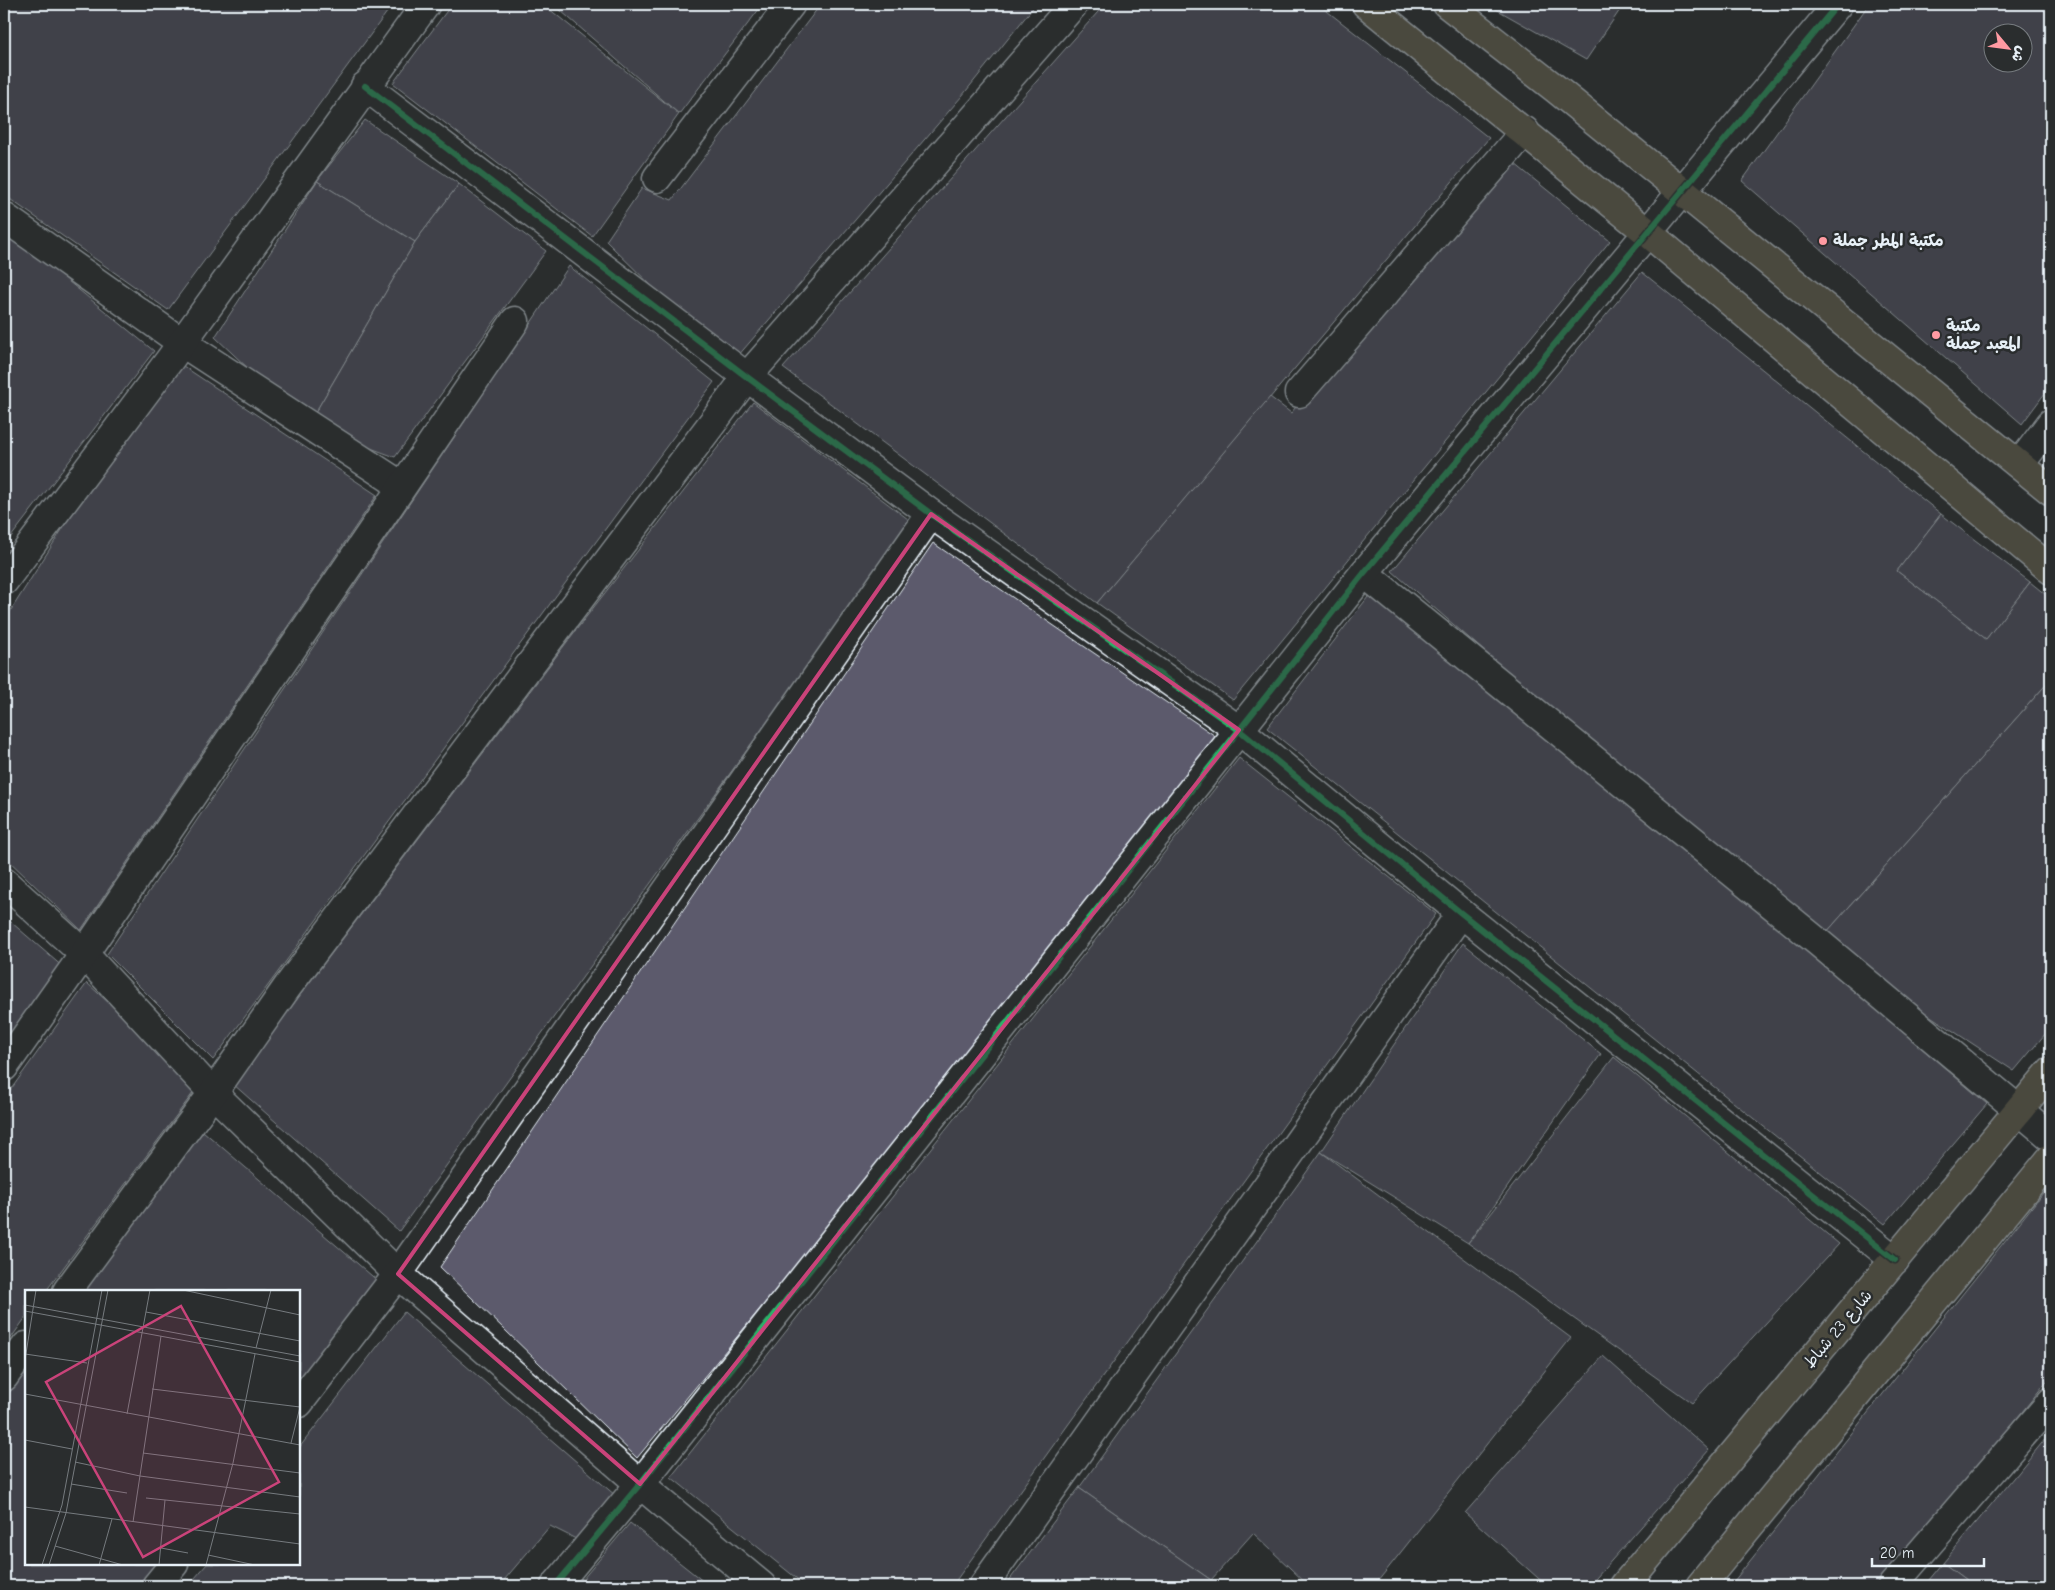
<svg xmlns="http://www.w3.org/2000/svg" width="2055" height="1590" font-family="'Comic Neue','Playpen Sans Arabic',sans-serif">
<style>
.building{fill:#5c5a6c;stroke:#e8f1f8;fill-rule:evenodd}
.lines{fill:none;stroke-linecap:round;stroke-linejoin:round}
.minor-casing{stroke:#e8f1f8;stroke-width:31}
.major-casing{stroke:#e8f1f8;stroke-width:31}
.minor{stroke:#2a2d2e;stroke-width:28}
.major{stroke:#726b52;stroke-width:28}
.cycleway-casing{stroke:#2a2d2e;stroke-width:9}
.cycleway{stroke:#2db169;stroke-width:6}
.marked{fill:none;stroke:#ca437a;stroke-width:4;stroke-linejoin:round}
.poi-dot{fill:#ff9aa2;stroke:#2a2d2e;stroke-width:2}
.labels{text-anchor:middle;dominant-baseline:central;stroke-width:5;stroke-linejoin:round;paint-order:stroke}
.poi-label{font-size:16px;font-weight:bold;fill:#e8f1f8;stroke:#2a2d2e;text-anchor:start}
.street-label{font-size:16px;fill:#e8f1f8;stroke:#2a2d2e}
.inset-road{fill:none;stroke:#767b7f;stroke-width:1}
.view{fill:#ca437a;fill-opacity:0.15;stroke:#ca437a;stroke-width:2.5}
.inset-edge{fill:none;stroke:#e8f1f8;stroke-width:2.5}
</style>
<rect width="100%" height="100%" fill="#2a2d2e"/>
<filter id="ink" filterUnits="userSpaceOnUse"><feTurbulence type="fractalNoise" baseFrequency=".02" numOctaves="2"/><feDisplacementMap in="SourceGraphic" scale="10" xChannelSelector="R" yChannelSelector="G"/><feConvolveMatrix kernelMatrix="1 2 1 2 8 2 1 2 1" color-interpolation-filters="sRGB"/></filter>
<g filter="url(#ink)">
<g class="building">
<path d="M4,4H393L168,310L4,195Z"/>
<path d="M452,4H543L679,114L592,236L393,83Z"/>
<path d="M553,4H763L679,114Z"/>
<path d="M821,4H1036L962,96L731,364L606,241L642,188L672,200Z"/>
<path d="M1105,4H1318L1489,138L1097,603L783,368Z"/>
<path d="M1487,4H1624L1586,60Z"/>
<path d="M1869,4H2051V385L2022,424L1742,181ZM1992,32H2022V62H1992Z"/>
<path d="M365,120L459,184L415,242L317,181Z"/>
<path d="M1504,155L1610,241L1233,700L1097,603L1270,397L1291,413Z"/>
<path d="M317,181L415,242L308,425L215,337Z"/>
<path d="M459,184L546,251L395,457L308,425L415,242Z"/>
<path d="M9,233L154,351L4,546V239Z"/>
<path d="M569,266L714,382L213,1060L107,954Z"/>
<path d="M1642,272L1941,514L1897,571L1986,639L2030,582L2051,599V679L1818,942L1392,571Z"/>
<path d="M171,358L377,495L81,930L4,856V621Z"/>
<path d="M753,402L912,522L399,1231L233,1084L573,634Z"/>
<path d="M1941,514L2030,582L1986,639L1897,571Z"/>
<path d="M933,543L1227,744L637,1458L440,1267Z"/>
<path d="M1378,584L1987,1104L1885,1224L1267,728Z"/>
<path d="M2051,679V1027L2014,1071L1818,942Z"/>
<path d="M1239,758L1436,914L952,1586H806L671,1477Z"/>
<path d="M4,916L64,968L4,1042Z"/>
<path d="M1463,943L1601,1054L1468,1243L1321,1152Z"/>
<path d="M87,983L199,1085L46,1291H26V1317L4,1348V1099Z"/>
<path d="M1614,1057L1839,1244L1692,1403L1468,1243Z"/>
<path d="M203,1131L379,1282L299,1389V1291H85Z"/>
<path d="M1321,1152L1571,1338L1374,1586H1309L1253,1533L1211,1580L1079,1488Z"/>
<path d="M2051,1183V1376L1882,1586H1730Z"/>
<path d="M404,1312L616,1496L580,1541L550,1526L499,1586H188L207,1564H299V1448Z"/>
<path d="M1603,1356L1709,1450L1589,1586H1547L1465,1513Z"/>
<path d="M26,1370V1564H157L139,1586H4V1400Z"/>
<path d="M2051,1432V1586H1974L1943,1563Z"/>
<path d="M1079,1488L1211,1580L1224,1586H1005Z"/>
<path d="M630,1523L709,1586H577Z"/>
<path d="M1943,1563L1974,1586H1924Z"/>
<path d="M1394,1581L1400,1586H1390Z"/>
</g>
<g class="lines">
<defs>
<g id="minor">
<path d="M365,86L747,377L931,514L1239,730L1461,913L1895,1260"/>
<path d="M657,178L791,4"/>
<path d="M4,217L181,342L402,486"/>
<path d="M1299,393L1525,131"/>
<path d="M2020,464L2051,423"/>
<path d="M1364,573L1818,942L2051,1137"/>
<path d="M4,581L171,358L426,4"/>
<path d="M4,882L84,954L213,1093L398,1274L640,1484L762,1586"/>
<path d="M4,1067L84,954L515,321"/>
<path d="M67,1291L213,1093L288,986L747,377L1074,4"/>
<path d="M4,1377L26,1346"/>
<path d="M299,1403L398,1274L931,514"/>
<path d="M156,1586L174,1564"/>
<path d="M555,1586L640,1484L1364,573L1838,4"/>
<path d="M983,1586L1461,913"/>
<path d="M1892,1586L2051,1402"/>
</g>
<g id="major">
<path d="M1366,4L1647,232L2051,570"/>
<path d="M1447,4L1556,89L2051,491"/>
<path d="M1624,1586L2051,1071"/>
<path d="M1700,1586L2051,1158"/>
</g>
</defs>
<use href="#minor" class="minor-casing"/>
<use href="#major" class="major-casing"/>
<use href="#minor" class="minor"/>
<use href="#major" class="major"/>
<defs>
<g id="cycleway">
<path d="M365,86L747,377L931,514L1239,730L1461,913L1895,1260"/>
<path d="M555,1586L640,1484L1364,573L1838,4"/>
</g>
</defs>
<use href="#cycleway" class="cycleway-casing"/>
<use href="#cycleway" class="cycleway"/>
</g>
</g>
<path d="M0 0H2055V1590H0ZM931,514L1239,730L640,1484L398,1274Z" fill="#2a2d2e" fill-opacity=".55" fill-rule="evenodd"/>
<path class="marked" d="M931,514L1239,730L640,1484L398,1274Z"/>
<g class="poi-dot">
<circle cx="1823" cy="241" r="5"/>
<circle cx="1936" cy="335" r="5"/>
</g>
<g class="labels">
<g class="poi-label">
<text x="1833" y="241">مكتبة المطر جملة</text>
<text x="1946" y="326">مكتبة<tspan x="1946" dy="18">المعبد جملة</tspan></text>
</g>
<g class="street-label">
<text transform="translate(1838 1329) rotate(-50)">شارع 23 شباط</text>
</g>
</g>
<g transform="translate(25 1290)">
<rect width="275" height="275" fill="#2a2d2e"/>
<path class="inset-road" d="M158,0L275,25M0,15L275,66M0,21L275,72M121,22L275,51M231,58L246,0M0,64L62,73M0,70L11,0M127,99L275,117M0,104L275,155M102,124L125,0M0,150L47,159M266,153L275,117M118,163L275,183M50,172L115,186L275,207M46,194L102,203M121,208L275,224M0,217L275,254M108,232L136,46M30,256L98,275M136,258L163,263M183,265L230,275M17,275L37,215L77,0M24,275L41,223L83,0M74,275L87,229M134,275L140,210M181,275L208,173L230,64"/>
<path class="view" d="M156,16L254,192L118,267L21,92Z"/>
<rect width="275" height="275" class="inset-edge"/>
</g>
<rect width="2055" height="1590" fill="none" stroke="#2a2d2e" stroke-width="20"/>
<rect x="10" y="10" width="2035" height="1570" fill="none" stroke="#e8f1f8" stroke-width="2" filter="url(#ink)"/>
<g transform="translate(2008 48) rotate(119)"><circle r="24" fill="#2a2d2e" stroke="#767b7f"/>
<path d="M0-4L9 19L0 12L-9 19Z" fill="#ff9aa2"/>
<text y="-8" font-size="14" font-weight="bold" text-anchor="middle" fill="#e8f1f8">ش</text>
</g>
<path d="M1872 1558v8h112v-8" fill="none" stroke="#e8f1f8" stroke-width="2.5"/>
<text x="1880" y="1558" font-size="15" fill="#e8f1f8" stroke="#2a2d2e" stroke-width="4" paint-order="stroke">20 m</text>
</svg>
